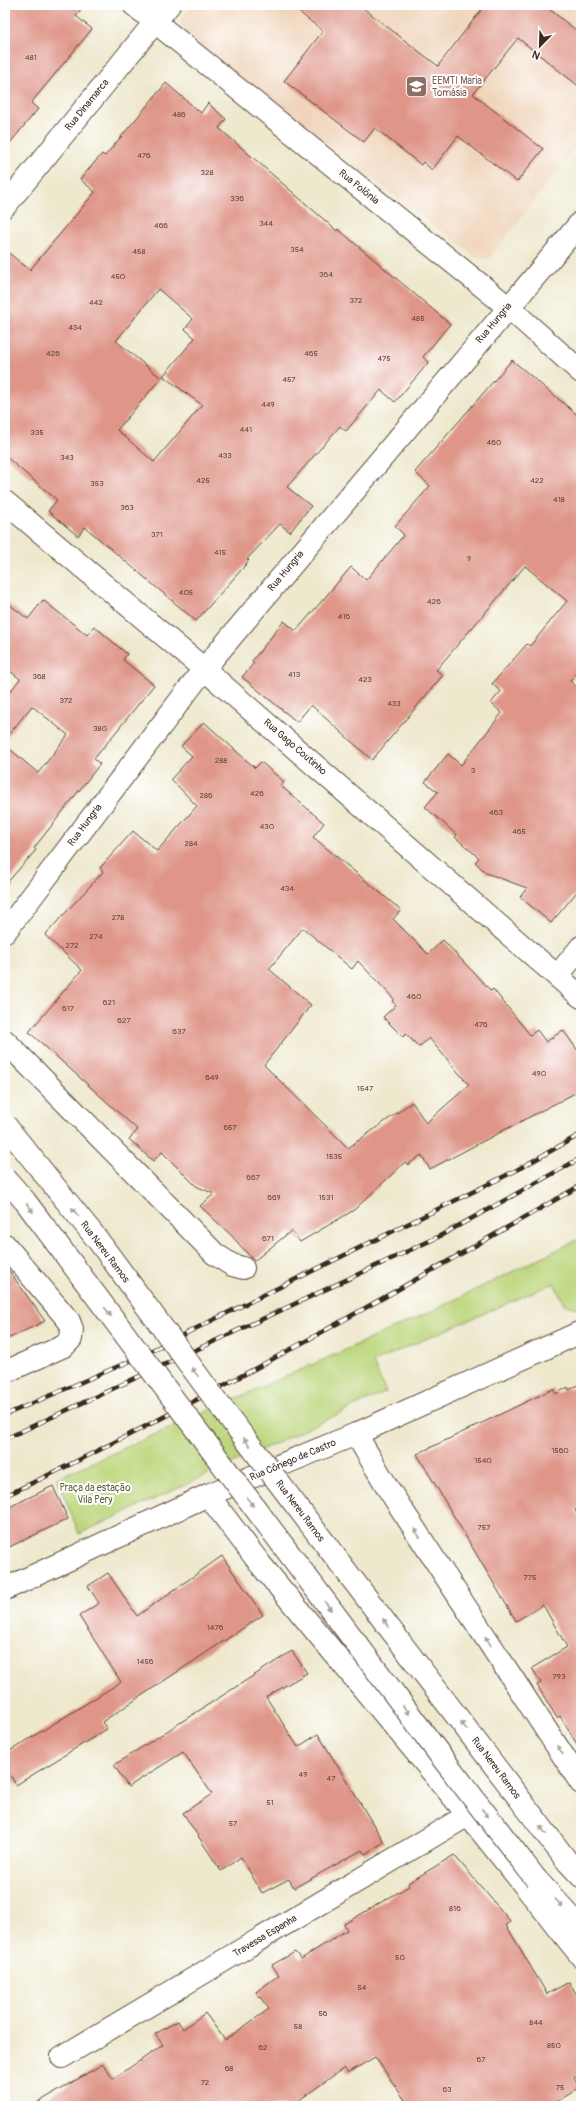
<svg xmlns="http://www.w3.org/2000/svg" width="586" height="2111" font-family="Pangolin,sans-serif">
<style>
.built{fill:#f0d5bc}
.green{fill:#bbd57a;stroke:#7b804c}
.building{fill:#df9689;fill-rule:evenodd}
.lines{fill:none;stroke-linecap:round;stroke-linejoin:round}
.minor-casing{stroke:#564638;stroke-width:24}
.major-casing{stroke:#564638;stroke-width:24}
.minor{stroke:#fff;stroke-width:22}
.major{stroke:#fff;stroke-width:22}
.rail-casing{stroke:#3b2a1e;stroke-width:4.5}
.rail{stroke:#fff;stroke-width:3;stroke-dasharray:9;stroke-linecap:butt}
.minor-bridge-casing{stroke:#564638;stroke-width:24;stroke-linecap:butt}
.minor-bridge{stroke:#fff;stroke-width:22}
.oneway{fill:#a79f9a}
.labels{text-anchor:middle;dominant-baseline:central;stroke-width:4;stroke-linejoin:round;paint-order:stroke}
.number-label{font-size:8px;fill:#644539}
.education-label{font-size:10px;fill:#785e54;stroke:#fff;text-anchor:start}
.street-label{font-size:10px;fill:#3b2a1e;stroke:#fff}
.park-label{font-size:10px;fill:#615d3a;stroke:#fff}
</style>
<rect width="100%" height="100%" fill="#fff"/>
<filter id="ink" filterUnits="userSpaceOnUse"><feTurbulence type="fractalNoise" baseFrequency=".025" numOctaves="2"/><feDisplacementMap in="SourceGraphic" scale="8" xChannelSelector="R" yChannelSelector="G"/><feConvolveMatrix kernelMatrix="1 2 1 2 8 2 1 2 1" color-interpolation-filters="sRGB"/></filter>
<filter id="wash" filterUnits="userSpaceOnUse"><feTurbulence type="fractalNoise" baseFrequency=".012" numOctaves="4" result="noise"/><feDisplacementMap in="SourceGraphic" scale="16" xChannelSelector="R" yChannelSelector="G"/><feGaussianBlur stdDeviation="0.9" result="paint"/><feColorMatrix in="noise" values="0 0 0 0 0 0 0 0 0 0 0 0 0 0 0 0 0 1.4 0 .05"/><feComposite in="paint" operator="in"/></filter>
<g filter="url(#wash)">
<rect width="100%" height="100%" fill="#eee8cd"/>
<path class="built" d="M193,5H581V140L489,259L477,258L181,34L180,20Z"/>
<path class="green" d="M581,1238V1306L577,1308L564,1304L554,1283L373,1362L386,1392L79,1534L57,1478L428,1313Z"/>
<g id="blocks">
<g class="building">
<path d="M12,5H84L76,16L92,29L31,103L38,109L5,149V13Z"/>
<path d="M290,5H359L438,66L485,5H544L581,34V88L518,38L473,94L543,149L517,182L458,136L432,170L423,162L421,165L375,128L364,142L284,81L323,31Z"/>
<path d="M166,83L201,113L208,103L226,119L219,128L337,231L338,229L450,324L423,357L429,362L395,402L381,390L346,431L340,426L287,487L311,506L290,532L280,524L247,559L249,560L242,569L196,621L85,527L78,536L48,511L57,500L5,456V250L30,270L95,192L80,179L102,154L105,156ZM158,289L193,319L185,329L195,338L163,376L202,405L154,462L117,430L161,378L116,341Z"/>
<path d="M512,360L581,418V667L570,681L581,691V887L551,923L520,897L527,888L486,873L475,862L479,858L455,837L457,835L425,807L438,792L425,782L448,754L461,765L502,713L491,703L501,691L492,684L527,644L530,646L567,601L525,566L436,670L443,675L372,760L311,705L297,722L242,677L254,663L252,661L284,621L296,631L351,567L366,580L404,535L395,526L430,486L415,472Z"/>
<path d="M43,600L87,635L94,626L127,654L123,660L154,685L94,759L100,764L34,848L36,850L5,885V745L38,773L68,735L32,706L5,739V698L20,679L5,667V601L28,619Z"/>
<path d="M204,722L255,768L261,762L284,782L281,786L324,823L313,837L401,910L393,919L428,954L443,940L491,991L493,989L530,1035L537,1030L546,1042L563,1030L581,1055V1090L430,1169L421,1155L408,1165L405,1162L354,1210L300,1242L291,1231L254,1261L231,1235L200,1206L214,1194L196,1186L162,1152L153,1161L129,1139L138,1130L29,1032L82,970L45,935L103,872L100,868L133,831L157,851L197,806L171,779L192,756L181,746ZM303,928L352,969L358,961L394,999L392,1001L396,1005L383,1017L403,1037L406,1034L419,1047L429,1038L469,1085L426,1123L412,1102L348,1148L264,1065L311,1005L269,969Z"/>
<path d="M5,1265L45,1321L5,1340Z"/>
<path d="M581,1383V1507L575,1510L581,1521V1751L560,1716L557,1718L537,1685L541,1683L532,1668L567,1647L543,1605L516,1621L417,1454L553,1389L556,1394L568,1387L569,1390Z"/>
<path d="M53,1486L68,1519L5,1549V1509Z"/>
<path d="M222,1556L263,1615L102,1722L107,1729L16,1785L5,1767V1754L121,1682L79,1616L99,1603L88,1586L108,1573L137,1616Z"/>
<path d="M292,1651L307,1673L266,1697L298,1747L318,1734L384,1842L365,1854L362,1850L294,1888L289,1879L262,1893L241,1857L221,1871L183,1813L212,1794L183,1752L128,1787L114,1765Z"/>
<path d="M454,1855L511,1922L506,1925L547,1994L569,1982L581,2002V2074L574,2078L579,2088L550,2106H409L375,2057L348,2073L344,2068L291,2106H32L103,2064L113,2079L163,2045L155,2034L178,2021L183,2029L205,2013L225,2040L269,2009L256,1992L279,1975L272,1965L295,1952L301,1959L347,1930L344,1924L409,1886L408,1883Z"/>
</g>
</g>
</g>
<g filter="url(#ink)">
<use href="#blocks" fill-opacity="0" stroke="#564638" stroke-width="1"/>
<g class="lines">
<defs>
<g id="minor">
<path d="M134,5L508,307L581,372"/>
<path d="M5,206L169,5"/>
<path d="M5,502L204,669L581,997"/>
<path d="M5,932L204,669L581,222"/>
<path d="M558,975L581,947"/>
<path d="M5,1041L215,1254L232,1265L243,1268"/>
<path d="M5,1245L69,1321L72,1329L71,1339L64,1346L5,1372"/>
<path d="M356,1434L389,1490L581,1783"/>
<path d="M208,1495L261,1565L468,1815L581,1956"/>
<path d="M567,1861L581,1876"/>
<path d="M536,1879L581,1928"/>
<path d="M62,2057L468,1815"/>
</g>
<path id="major" d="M5,1589L208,1495L356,1434L581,1332"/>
</defs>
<use href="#minor" class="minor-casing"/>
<use href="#major" class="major-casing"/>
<use href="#minor" class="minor"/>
<use href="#major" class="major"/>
<defs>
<g id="rail">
<path d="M5,1415L128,1362L515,1171L581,1134"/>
<path d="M5,1439L438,1237L581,1158"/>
<path d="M5,1496C203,1402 392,1294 581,1185"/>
</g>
</defs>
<use href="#rail" class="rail-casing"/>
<use href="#rail" class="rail"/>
<defs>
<g id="minor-bridge">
<path d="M5,1125L97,1239L218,1403L567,1861"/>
<path d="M5,1178L25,1201L440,1755L536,1879"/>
</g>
</defs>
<use href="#minor-bridge" class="minor-bridge-casing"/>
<use href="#minor-bridge" class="minor-bridge"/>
</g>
<defs><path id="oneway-solid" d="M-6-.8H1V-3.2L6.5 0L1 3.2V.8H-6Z"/></defs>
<g class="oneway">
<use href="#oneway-solid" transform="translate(30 1208) rotate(53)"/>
<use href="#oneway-solid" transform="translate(75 1212) rotate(-129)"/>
<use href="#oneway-solid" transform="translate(108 1312) rotate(53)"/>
<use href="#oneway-solid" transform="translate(195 1372) rotate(-126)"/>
<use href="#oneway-solid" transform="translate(247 1442) rotate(-127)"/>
<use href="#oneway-solid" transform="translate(250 1502) rotate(53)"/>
<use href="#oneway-solid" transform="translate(417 1533) rotate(-123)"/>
<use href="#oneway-solid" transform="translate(328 1606) rotate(53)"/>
<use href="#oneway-solid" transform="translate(386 1623) rotate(-127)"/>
<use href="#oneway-solid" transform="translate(488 1641) rotate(-123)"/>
<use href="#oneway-solid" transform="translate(406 1710) rotate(53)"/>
<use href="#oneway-solid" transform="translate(464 1726) rotate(-127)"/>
<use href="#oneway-solid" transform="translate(560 1750) rotate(-123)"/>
<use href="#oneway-solid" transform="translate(485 1813) rotate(52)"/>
<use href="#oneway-solid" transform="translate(543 1830) rotate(-127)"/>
<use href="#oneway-solid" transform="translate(559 1903) rotate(47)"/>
</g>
</g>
<defs>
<symbol id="school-square" viewBox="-11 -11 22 22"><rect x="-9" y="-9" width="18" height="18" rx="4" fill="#8d6e63" stroke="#fff"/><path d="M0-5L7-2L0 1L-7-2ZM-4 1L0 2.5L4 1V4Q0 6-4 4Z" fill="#fff"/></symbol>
</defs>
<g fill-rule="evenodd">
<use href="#school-square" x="404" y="74" width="25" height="25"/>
</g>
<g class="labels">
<g class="number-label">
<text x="31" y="57">481</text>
<text x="179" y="114">486</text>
<text x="144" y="155">476</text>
<text x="207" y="172">328</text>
<text x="237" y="198">336</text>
<text x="266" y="223">344</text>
<text x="161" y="225">466</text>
<text x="297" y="249">354</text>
<text x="139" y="251">458</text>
<text x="326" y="274">364</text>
<text x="118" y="276">450</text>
<text x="356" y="300">372</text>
<text x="96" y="302">442</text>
<text x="418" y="318">485</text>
<text x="75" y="327">434</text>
<text x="53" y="353">426</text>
<text x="311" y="353">465</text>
<text x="384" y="358">475</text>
<text x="289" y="379">457</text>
<text x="268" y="404">449</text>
<text x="246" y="429">441</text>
<text x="37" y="432">335</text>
<text x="494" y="442">460</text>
<text x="225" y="455">433</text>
<text x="67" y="457">343</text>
<text x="203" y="480">425</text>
<text x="537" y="480">422</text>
<text x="97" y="483">353</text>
<text x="559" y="499">418</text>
<text x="127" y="507">363</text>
<text x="157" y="534">371</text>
<text x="220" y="552">415</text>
<text x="469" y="558">9</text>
<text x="186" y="592">405</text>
<text x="434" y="601">426</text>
<text x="344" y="616">416</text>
<text x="294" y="674">413</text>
<text x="39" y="676">368</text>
<text x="365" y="679">423</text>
<text x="66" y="700">372</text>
<text x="394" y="703">433</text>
<text x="100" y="728">380</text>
<text x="221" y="760">288</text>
<text x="473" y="770">3</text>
<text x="257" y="793">426</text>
<text x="206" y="795">286</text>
<text x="496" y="812">463</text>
<text x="267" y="826">430</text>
<text x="519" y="831">465</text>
<text x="191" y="843">284</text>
<text x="287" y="888">434</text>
<text x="118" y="917">278</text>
<text x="96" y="936">274</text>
<text x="72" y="945">272</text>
<text x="414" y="996">460</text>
<text x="109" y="1002">621</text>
<text x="68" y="1008">617</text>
<text x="124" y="1020">627</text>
<text x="481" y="1024">476</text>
<text x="179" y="1031">637</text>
<text x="539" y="1073">490</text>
<text x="212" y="1077">649</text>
<text x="365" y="1088">1547</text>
<text x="230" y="1127">657</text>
<text x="334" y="1156">1535</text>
<text x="253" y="1177">667</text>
<text x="274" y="1197">669</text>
<text x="326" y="1197">1531</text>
<text x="268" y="1238">671</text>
<text x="560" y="1450">1560</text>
<text x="483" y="1460">1540</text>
<text x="484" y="1527">757</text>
<text x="530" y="1577">775</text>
<text x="215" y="1627">1476</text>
<text x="145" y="1661">1456</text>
<text x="559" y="1676">793</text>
<text x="303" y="1774">49</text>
<text x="331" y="1778">47</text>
<text x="270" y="1802">51</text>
<text x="233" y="1823">57</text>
<text x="455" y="1908">816</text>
<text x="400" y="1957">50</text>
<text x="362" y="1987">54</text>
<text x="323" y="2013">56</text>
<text x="536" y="2022">844</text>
<text x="298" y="2026">58</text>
<text x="554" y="2045">850</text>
<text x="263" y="2047">62</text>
<text x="481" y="2059">67</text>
<text x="229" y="2068">68</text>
<text x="205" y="2082">72</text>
<text x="560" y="2087">75</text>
<text x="447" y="2089">63</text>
</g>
<g class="education-label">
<text x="432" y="81">EEMTI Maria<tspan x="432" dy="12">Tomásia</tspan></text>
</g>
<g class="street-label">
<text transform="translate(87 105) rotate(-51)">Rua Dinamarca</text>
<text transform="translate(359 187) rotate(39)">Rua Polônia</text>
<text transform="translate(494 323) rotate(-50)">Rua Hungria</text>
<text transform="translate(286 571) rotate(-50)">Rua Hungria</text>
<text transform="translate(295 747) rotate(41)">Rua Gago Coutinho</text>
<text transform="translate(85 825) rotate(-53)">Rua Hungria</text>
<text transform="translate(105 1252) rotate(53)">Rua Nereu Ramos</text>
<text transform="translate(293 1460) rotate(-23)">Rua Cônego de Castro</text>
<text transform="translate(300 1511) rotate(53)">Rua Nereu Ramos</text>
<text transform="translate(496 1768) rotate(53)">Rua Nereu Ramos</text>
<text transform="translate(265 1936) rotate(-31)">Travessa Espanha</text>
</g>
<g class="park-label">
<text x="95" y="1488">Praça da estação<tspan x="95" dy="12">Vila Pery</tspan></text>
</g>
</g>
<rect width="586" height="2111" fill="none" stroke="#fff" stroke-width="20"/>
<g transform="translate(540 46) rotate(203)" stroke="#ffffff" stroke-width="3" paint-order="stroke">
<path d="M0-3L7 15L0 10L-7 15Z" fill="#3b2a1e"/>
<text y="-6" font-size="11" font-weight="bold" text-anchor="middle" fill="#3b2a1e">N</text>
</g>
</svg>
